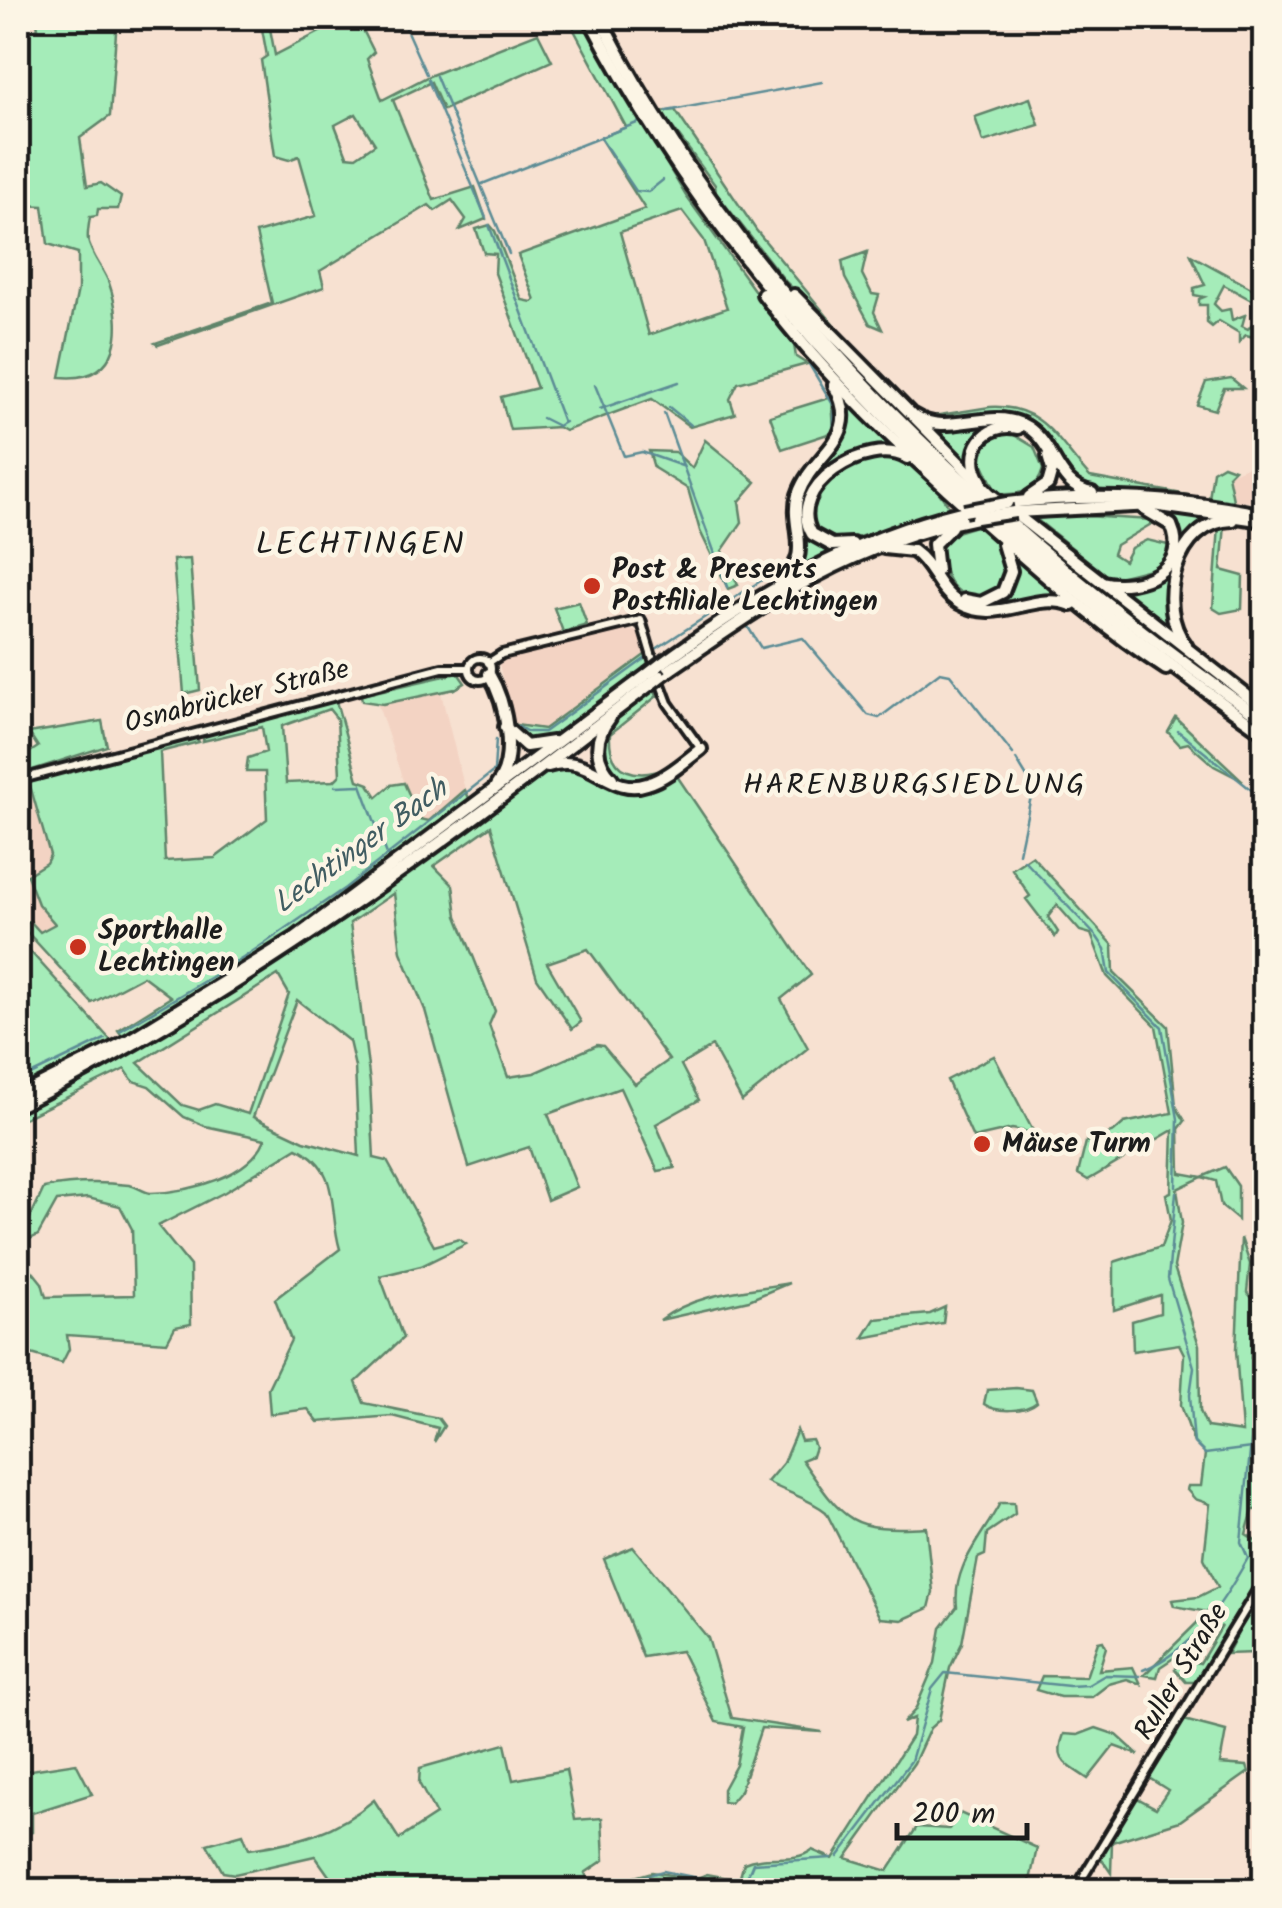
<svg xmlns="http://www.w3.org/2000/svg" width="1282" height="1908" font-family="Kalam,sans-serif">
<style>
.built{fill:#f3d3c3}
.green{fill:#a5ecb9;stroke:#60846a;stroke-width:2.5;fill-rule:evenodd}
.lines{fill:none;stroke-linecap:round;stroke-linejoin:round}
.stream{stroke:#5c8c95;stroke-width:2.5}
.secondary-casing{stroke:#1c1c1c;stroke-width:14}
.highway-casing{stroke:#1c1c1c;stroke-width:18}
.secondary{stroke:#fcf5e5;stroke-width:6}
.highway{stroke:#fcf5e5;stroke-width:10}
.highway-bridge-casing{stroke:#1c1c1c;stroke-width:18;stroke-linecap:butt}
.highway-bridge{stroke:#fcf5e5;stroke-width:10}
.poi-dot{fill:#c8321e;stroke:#fcf5e5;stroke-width:4}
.labels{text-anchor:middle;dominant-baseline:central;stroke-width:9;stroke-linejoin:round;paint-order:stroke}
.poi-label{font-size:28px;font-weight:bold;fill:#1c1c1c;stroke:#fcf5e5;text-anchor:start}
.street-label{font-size:28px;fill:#1c1c1c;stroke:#fcf5e5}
.neighbourhood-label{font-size:30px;letter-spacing:2.5px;fill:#1c1c1c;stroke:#fcf5e5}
.water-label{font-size:30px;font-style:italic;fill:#415d62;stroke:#fcf5e5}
.quarter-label{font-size:32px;letter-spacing:2.5px;fill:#1c1c1c;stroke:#fcf5e5}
</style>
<rect width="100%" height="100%" fill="#f7e1d1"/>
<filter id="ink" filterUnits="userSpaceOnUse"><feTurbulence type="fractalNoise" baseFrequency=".01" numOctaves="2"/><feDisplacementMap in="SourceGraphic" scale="20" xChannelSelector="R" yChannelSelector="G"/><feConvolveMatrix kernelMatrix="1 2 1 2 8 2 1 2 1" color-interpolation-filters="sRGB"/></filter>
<g filter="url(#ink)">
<g class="built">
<path d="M1264,459V503L1234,500L1228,475Z"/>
<path d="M625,630L638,632L646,654L544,729H527L513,722L499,664L504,659Z"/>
<path d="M441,693L465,790L429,821L420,819L412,808L378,705Z"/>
<path d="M33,790L50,855L46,863L27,875L38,904L56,925L40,932L30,921H18V876L25,871L23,868L18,871V795Z"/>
</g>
<g class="green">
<path d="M36,18H117L110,116L80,138L87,186L101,183L121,197L118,209H98L97,216L90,217C89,224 87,234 88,240C91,255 104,269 109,283C124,327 122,383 60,377L78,289V253L48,244L43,206L18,205V37L38,28Z"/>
<path d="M260,18H268L275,55L347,18H357L374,52L367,59L382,100L429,76L538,33L552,61L443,110L431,82L393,100L434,200L475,187L486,219L460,230L466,219L452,200L435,211L429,205L320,271L324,287L158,345L155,343L272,303L256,233L316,216L299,156L289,160L275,156L261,60L267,56ZM356,114L375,144L356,157L347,156L335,125Z"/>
<path d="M567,18H580L686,196L794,345L796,357L807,364L738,383L730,399L735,414L690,427L652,399L565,431L558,427L510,430L501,397L537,388L495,273L496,254L484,253L476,229L490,225L495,231L522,300L532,302L535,300L518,255L645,209L600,138L626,127L574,30L573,18ZM682,211L704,240L727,308L649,335L620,232Z"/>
<path d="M1030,98L1039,125L983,142L975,117Z"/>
<path d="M675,110L756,230L846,339L786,282L716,193L715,185L661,112Z"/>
<path d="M867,252L862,274L872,294L879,295L874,312L882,329L870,324L845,278L842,261Z"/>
<path d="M1191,255L1264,295V307L1224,285L1214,304L1221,311L1230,309L1232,320L1245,315L1242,326L1248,329L1252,324L1261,333L1264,329V340L1246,335L1239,342V333L1219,321L1212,327L1207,323V305H1199V299L1204,297L1194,295V288L1205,285Z"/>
<path d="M1231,378L1243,388H1224L1215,410L1197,405L1206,382Z"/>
<path d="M840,391L900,451H869L807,494L805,526L837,548L797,568L801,496L843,436Z"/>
<path d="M832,397L834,432L782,449L770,416Z"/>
<path d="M990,407C1044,404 1058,443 1090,477L1209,499L1213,471L1223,465L1234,469L1228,475L1234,505L1083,488L1021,422H942L927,417Z"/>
<path d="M1004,421L983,434L973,472L921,423Z"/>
<path d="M1009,432L1034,447L1043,469C1037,493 1019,495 997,494L979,456L982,444Z"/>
<path d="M705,440L756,482L739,502L742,522L722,551L738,585L728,589L700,531L688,489L654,468L649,451L675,452L692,468Z"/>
<path d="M871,455C916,461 924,471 950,508L837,544L812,529L809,503L820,486Z"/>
<path d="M1157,510L1211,519C1170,542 1176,592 1175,633L1107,586L1123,585L1174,563L1172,524Z"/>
<path d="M1068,515L1152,520L1153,523L1116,545L1113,554L1124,561L1131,548L1147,540L1168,545L1169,553L1162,566L1111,579L1036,519Z"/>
<path d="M979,525C1006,549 1012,557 1000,591L980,600C949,593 943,575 940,547L950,534Z"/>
<path d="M1225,525L1221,570L1243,576L1242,609L1221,613L1213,608L1219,526Z"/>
<path d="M1013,556L1069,601L982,606C1007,599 1018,582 1013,556Z"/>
<path d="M190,559L200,690L184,694L173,560Z"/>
<path d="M579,602L587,625L563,632L554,608Z"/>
<path d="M646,654L649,666L551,740L531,745L509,724L544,729Z"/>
<path d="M458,673L465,683L455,689L383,704L362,701L361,695Z"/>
<path d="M654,689L657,696L610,734C608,775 638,780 670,767C637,787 604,790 601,741L614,718Z"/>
<path d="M336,701L358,780L369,784L377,797L391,785L404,783L420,819L429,821L465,790L471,802L311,921L124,1038L118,1030L171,997L143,976L92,1003L18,922L30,921L40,932L55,924L38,904L27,875L46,863L50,855L29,782L196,737L199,742L160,752L165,861L215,858L267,819L265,772H246L248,758L266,752L262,727L203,741L204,736ZM329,709L337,719L340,775L334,781L286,783L282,726Z"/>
<path d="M1176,718L1243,781L1214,766L1188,743L1180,745L1168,732Z"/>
<path d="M102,721L107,746L20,774L18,760L38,747L29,733Z"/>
<path d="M567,764L625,789L675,773L811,975L781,999L808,1048L742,1101L712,1046L681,1065L699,1100L656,1124L675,1168L658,1171L620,1088L548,1114L577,1187L547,1200L529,1147L469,1167L425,1010L401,952L394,893L350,923L370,1083L374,1158L387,1161L434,1246L459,1239L466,1244L421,1266L380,1276L403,1338L356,1382L364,1403L438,1418L444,1426L434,1442L438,1428L392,1416L318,1422L308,1409L270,1414L268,1388L291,1340L275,1299L340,1249C328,1211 342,1169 297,1148L225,1192L158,1226L190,1266L191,1324L175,1327L167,1342L67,1335L69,1349L62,1363L18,1350V1293L25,1286L18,1275V1253L42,1283L46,1297L134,1295L132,1229L120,1206L88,1198L57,1201L38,1235L18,1245V1227L30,1218L44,1188C72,1182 100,1182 129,1185C137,1186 144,1193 151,1193C189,1192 250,1177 265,1139L205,1126L184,1117L149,1086L133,1081L125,1069L18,1121V1113C208,1021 377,898 545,771ZM491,826L537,978L572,1029L581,1022L547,963L588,949L669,1060L635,1084L603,1046L597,1045L534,1073L508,1077L489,1025L495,1011L457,916L453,885L434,866ZM278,975L289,994L248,1114L215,1104L199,1110L182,1105L138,1063ZM297,1000L349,1041L355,1067L359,1156L304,1141L253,1117Z"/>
<path d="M1032,856L1113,945L1114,973L1168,1026L1176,1106L1185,1121L1179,1129L1180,1173L1202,1177L1225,1167L1238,1186V1220L1221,1206L1216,1181L1202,1177L1177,1189L1182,1223L1174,1267L1199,1345L1200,1411L1207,1427L1242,1432L1236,1350L1241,1238L1250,1264L1247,1292L1253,1299L1251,1358L1264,1357L1259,1468H1264V1509L1253,1510L1246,1534L1264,1546V1572L1197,1682H1186L1175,1669L1186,1660L1200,1663L1222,1626L1160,1667L1157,1677L1144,1675L1208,1612L1174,1606L1172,1600L1198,1597L1218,1587L1204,1558L1210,1504L1195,1499L1187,1490L1188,1486H1201L1205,1454L1194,1443L1181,1405L1184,1354L1179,1344L1133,1351L1132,1321L1160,1313V1295L1114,1310V1262L1161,1247L1171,1220L1166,1194L1171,1192L1173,1130L1088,1180L1078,1174L1086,1142L1114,1132L1124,1123L1172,1113L1156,1026L1107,976L1091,934L1080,931L1057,905L1048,917L1058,932L1055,937L1026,899L1030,896L1012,869Z"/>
<path d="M18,938L115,1045L18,1093Z"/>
<path d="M994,1056L1034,1133L1012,1129L973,1138L947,1080Z"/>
<path d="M789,1283L749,1300L660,1320C697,1292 746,1291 789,1283Z"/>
<path d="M945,1307L943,1323L863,1338L875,1319L930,1314Z"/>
<path d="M1016,1388L1032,1390L1037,1402C1026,1412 996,1413 984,1404L987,1390Z"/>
<path d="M797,1430L801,1441L812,1440L815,1447L812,1456L802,1460C844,1521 850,1532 926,1527L933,1592L929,1608L902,1620L880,1618L826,1512C809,1498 787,1493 767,1482L783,1463Z"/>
<path d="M1000,1503H1014L1015,1514L987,1533L985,1555L978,1558L962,1643L950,1668L939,1720L930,1728L914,1763L846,1858L888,1871L917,1827L949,1829L960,1813L1037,1848L1028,1890H339L315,1856L235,1874L223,1872L207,1844L243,1834L249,1849C298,1842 335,1833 374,1800L399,1839L436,1815L419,1783L420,1768L505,1744L513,1780L566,1770L575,1820L602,1818L604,1860L585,1873L592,1889L652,1872L695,1879L707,1874L739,1880L744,1863C765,1853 794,1864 812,1850L833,1859L912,1736L914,1718L903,1723L915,1710L935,1663L941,1628L957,1607C952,1566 982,1538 1000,1503Z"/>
<path d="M633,1547L708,1638L732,1718L822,1732L761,1728L740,1791L730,1803L723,1802V1789L736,1765L743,1727L716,1722L681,1651L643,1657L604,1559Z"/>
<path d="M1264,1584V1623L1255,1653L1227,1654Z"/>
<path d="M1103,1641L1106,1647L1099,1670L1133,1667L1141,1684L1127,1679L1109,1684L1092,1697H1060L1036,1690L1042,1676L1086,1677L1098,1642Z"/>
<path d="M1184,1720L1226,1731L1220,1764L1247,1766L1249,1772L1180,1821L1112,1842L1111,1873L1100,1857L1137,1798L1156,1808L1168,1790L1149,1778Z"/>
<path d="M1096,1728L1117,1735L1139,1755L1114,1746L1088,1779C1067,1764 1053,1762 1064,1734L1078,1735Z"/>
<path d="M18,1742L24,1771L76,1763L92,1794L32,1813V1832L18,1836Z"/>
</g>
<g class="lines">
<g class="stream">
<path d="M401,18L426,74"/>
<path d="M436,76L509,254"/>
<path d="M428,80L486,218"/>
<path d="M667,111L822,82"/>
<path d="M601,139L636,191L648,192L663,180"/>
<path d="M482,184L642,121"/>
<path d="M489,225L563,422"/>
<path d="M809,364L835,408L833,435"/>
<path d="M595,385L624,456L642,452L682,466"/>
<path d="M669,407L691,425"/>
<path d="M600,409L679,382"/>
<path d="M664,413L727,587"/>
<path d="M542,418L558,426L565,422"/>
<path d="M748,627L761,648L803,638L868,715L879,718L940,672L950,674L1013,754"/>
<path d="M656,649L788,563C801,538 780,515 799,481"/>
<path d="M517,726L528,732H544L646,658"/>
<path d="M1178,731L1264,800"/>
<path d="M1016,759L1033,787L1019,853"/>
<path d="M336,786L361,785L388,857"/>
<path d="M1024,860L1097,937L1105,949L1109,973L1162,1027L1178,1119L1176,1186"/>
<path d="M120,1031L243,958L345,888L494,771L496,739"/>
<path d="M18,1081L105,1039"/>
<path d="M1176,1192L1168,1279L1194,1367L1190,1395L1194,1443L1205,1454L1251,1448"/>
<path d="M1143,1670C1194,1649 1222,1604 1248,1558L1241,1542L1253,1422L1264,1394"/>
<path d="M838,1857L911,1761L932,1689L945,1673L1069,1686L1088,1685L1105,1675L1140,1676"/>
<path d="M596,1890L663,1871L743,1887L753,1863L832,1858"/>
</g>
<defs>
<g id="secondary">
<circle cx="480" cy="669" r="11"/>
<path d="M488,663L502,654L641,620L655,667"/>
<path d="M659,679L668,703L701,749"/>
<path d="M18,780L442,668H469"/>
<path d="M1075,1890L1264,1579"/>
</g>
<g id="highway">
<path d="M589,18C744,315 993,541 1264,733"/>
<path d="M600,18C750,309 999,535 1264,720"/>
<path d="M763,294C828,381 906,453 987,525C1045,576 1101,627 1166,669"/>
<path d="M794,295L990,494L1264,709"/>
<path d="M915,416C947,437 987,408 1022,424C1056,440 1054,487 1092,493"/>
<path d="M981,481C962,452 985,421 1018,428"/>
<path d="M1029,497L1048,484L1052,470L1048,456"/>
<path d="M1007,503C1094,493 1178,497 1264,515"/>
<path d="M1015,512L1153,505L1258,520"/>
<path d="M852,544L832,545L812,534C784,487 868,435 907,458"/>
<path d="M884,548L913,551C933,565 937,590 959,603C999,626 1033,590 1072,605"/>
<path d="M937,571L934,544L951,527"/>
<path d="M785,576C813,554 789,524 798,495C813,451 864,440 834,385"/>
<path d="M1102,582C1138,591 1191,570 1171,525L1144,509"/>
<path d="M965,600L981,603L1003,592L1011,571L1003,544"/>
<path d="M1186,645C1154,605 1176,521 1233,520"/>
<path d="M661,664C755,595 850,539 964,511"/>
<path d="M489,674C506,702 518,759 496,786"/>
<path d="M661,676C768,602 846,545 976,518"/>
<path d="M610,718C594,738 594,760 612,778"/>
<path d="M505,727L526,746L553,742"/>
<path d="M548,766C591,751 609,797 647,784C667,778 685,761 701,749"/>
<path d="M18,1096L129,1040L295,938L648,674"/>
<path d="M18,1106C246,992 450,839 652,683"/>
</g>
</defs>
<use href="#secondary" class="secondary-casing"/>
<use href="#highway" class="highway-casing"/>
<use href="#secondary" class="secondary"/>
<use href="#highway" class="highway"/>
<defs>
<g id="highway-bridge">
<path d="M964,511L1007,503"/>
<path d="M976,518L1015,512"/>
<path d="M648,674L661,664"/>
<path d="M652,683L661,676"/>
</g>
</defs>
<use href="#highway-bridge" class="highway-bridge-casing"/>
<use href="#highway-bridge" class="highway-bridge"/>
</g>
</g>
<g class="poi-dot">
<circle cx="592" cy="586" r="10"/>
<circle cx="78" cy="947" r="10"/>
<circle cx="982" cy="1144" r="10"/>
</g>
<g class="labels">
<g class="poi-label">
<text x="612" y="570">Post &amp; Presents<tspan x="612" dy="32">Postfiliale Lechtingen</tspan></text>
<text x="98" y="931">Sporthalle<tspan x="98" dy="32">Lechtingen</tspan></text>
<text x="1002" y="1144">Mäuse Turm</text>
</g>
<g class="street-label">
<text transform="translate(237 697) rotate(-14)">Osnabrücker Straße</text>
<text transform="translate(1182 1672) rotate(-59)">Ruller Straße</text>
</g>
<g class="neighbourhood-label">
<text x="915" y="786">HARENBURGSIEDLUNG</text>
</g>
<g class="water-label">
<text transform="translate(361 847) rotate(-36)">Lechtinger Bach</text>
</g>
<g class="quarter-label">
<text x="361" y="545">LECHTINGEN</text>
</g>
</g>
<rect width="1282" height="1908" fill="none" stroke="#fcf5e5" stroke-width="60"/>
<rect x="30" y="30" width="1222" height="1848" fill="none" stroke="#1c1c1c" stroke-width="4" filter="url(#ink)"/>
<path d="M897 1823v15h130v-15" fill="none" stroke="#1c1c1c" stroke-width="5"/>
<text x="912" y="1823" font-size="30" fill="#1c1c1c" stroke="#fcf5e5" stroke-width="8" paint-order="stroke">200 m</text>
</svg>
